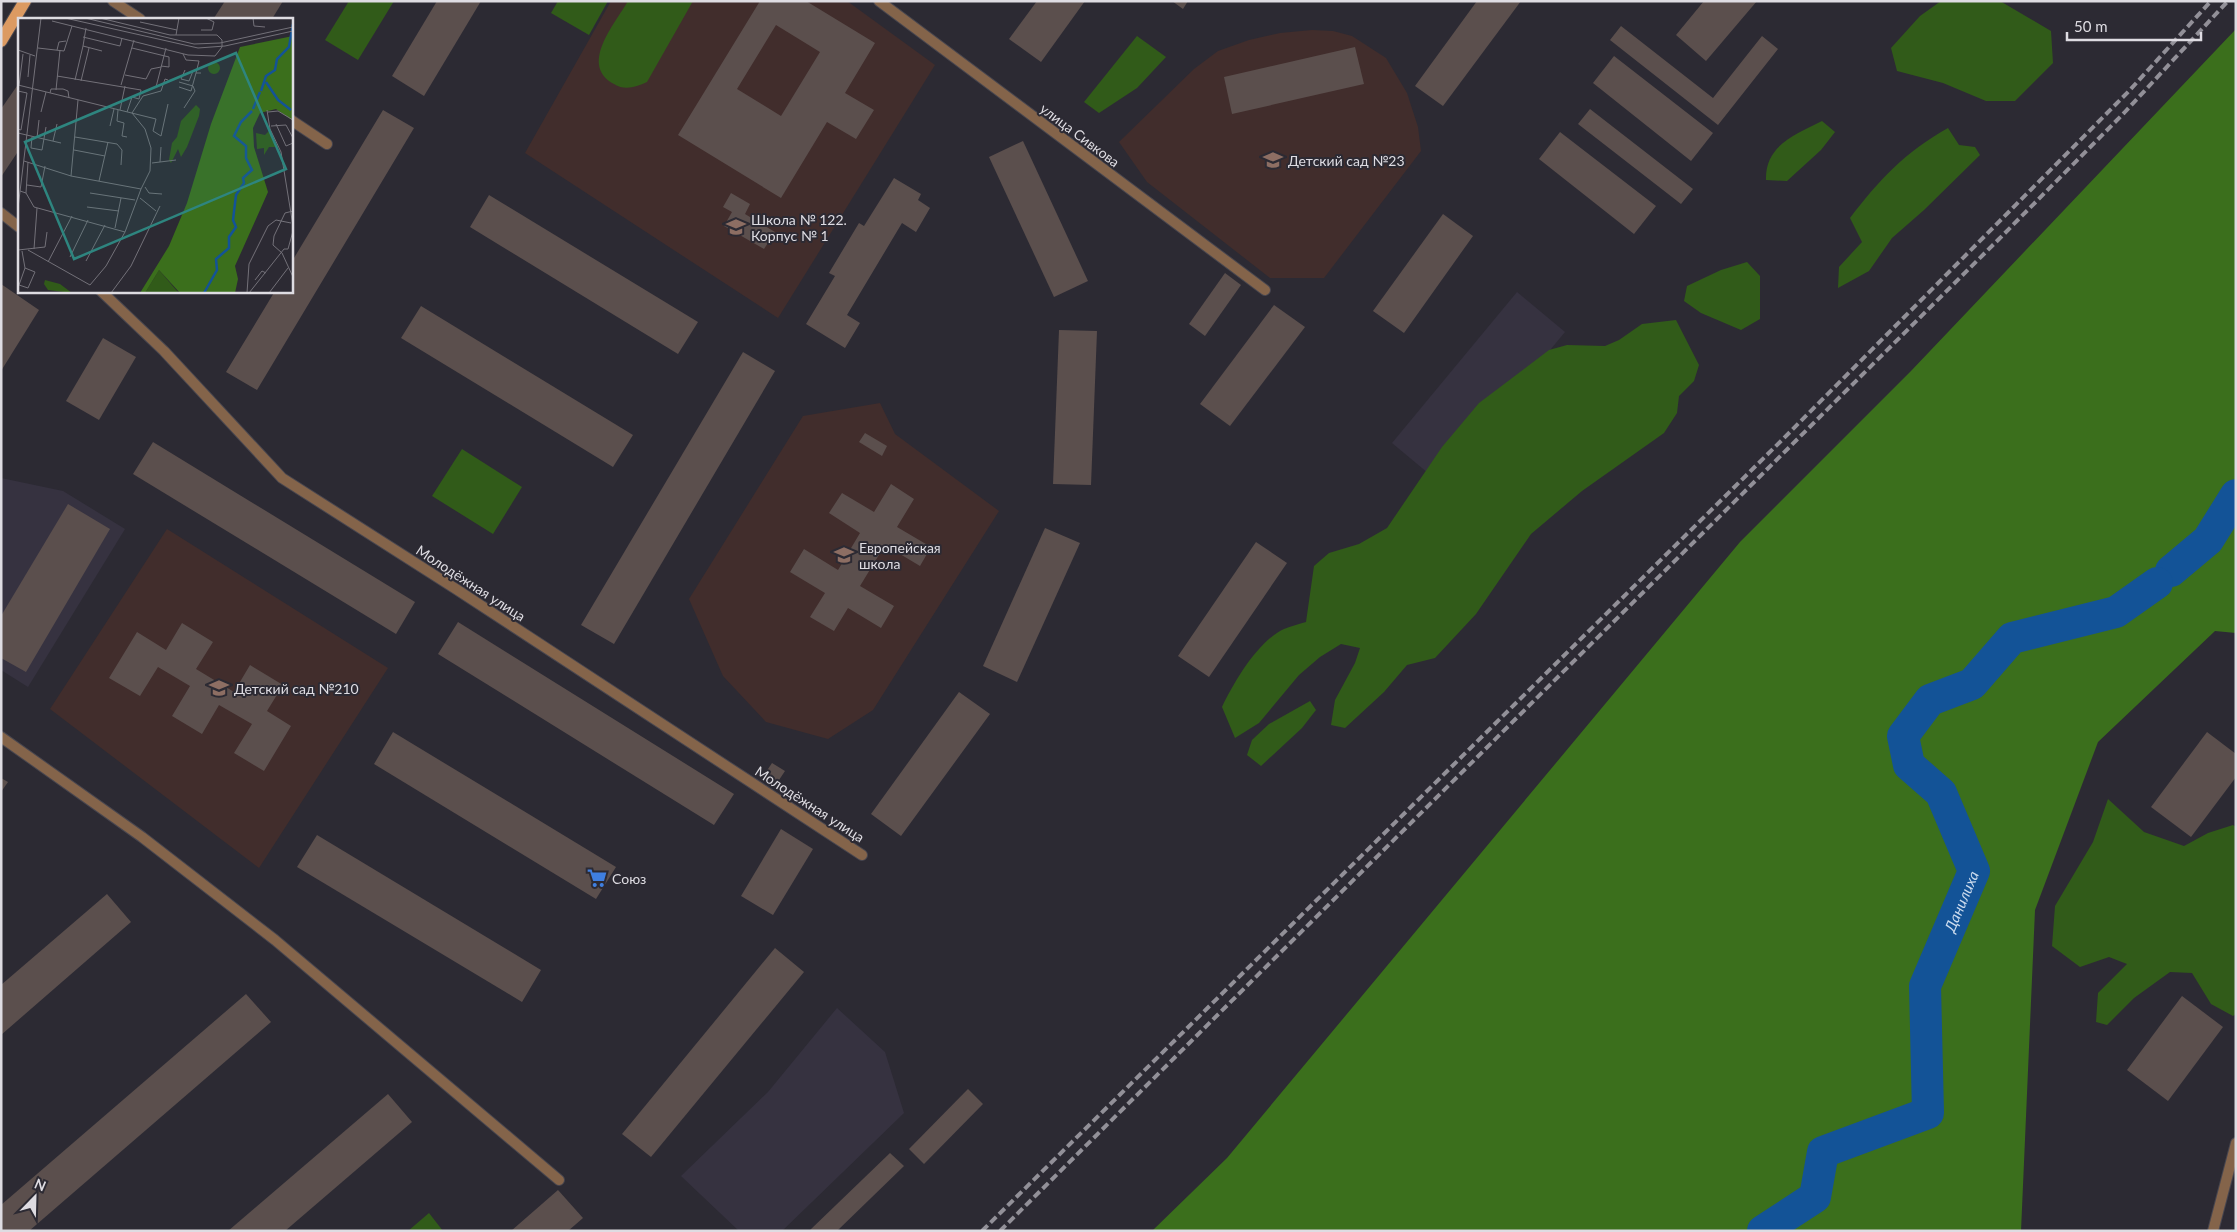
<svg xmlns="http://www.w3.org/2000/svg" width="2237" height="1232" font-family="Lato,sans-serif">
<style>
.built{fill:#363240}
.education{fill:#412d2c}
.green{fill:#315b19}
.forest{fill:#3b6f1c}
.lines{fill:none;stroke-linecap:round;stroke-linejoin:round}
.river{stroke:#135397;stroke-width:32}
.building{fill:#5b4f4d;fill-rule:evenodd}
.minor-casing{stroke:#48464f;stroke-width:12}
.primary-casing{stroke:#48464f;stroke-width:14}
.minor{stroke:#84644a;stroke-width:10}
.primary{stroke:#dc9a62;stroke-width:12}
.rail{stroke:#929098;stroke-width:4;stroke-dasharray:8 4;stroke-linecap:butt}
.labels{text-anchor:middle;dominant-baseline:central;stroke-width:4;stroke-linejoin:round;paint-order:stroke}
.street-label{font-size:14px;fill:#dedce2;stroke:#2c2a33}
.poi-label{font-size:14px;fill:#dedce2;stroke:#2c2a33;text-anchor:start}
.water-label{font-size:15px;font-style:italic;fill:#cbdbee;stroke:#2c2a33}
.inset-river{fill:none;stroke:#135397;stroke-width:2.5}
.inset-road{fill:none;stroke:#737179;stroke-width:1}
.view{fill:#2e857f;fill-opacity:0.15;stroke:#2e857f;stroke-width:2.5}
.inset-edge{fill:none;stroke:#dedce2;stroke-width:2.5}
</style>
<rect width="100%" height="100%" fill="#2c2a33"/>
<g class="built">
<path d="M1517,292L1565,332L1440,483L1392,443Z"/>
<path d="M1,478L63,491L125,529L28,687L1,670Z"/>
<path d="M837,1008L885,1052L904,1113L782,1231H739L681,1176L768,1092Z"/>
</g>
<g class="education">
<path d="M611,1H847L935,65L778,318L525,153Z"/>
<path d="M1312,30L1333,31L1352,36L1386,58L1407,93L1418,127L1421,151L1324,278H1270L1147,182L1119,142L1194,69L1218,51L1249,40L1280,33Z"/>
<path d="M880,403L895,434L999,511L873,710L828,739L766,722L723,676L689,599L803,416Z"/>
<path d="M167,529L388,668L259,868L50,709Z"/>
</g>
<g class="green">
<path d="M349,1H394L358,60L325,40Z"/>
<path d="M558,1H608L589,35L551,13Z"/>
<path d="M628,1H693L647,82C636,87 625,91 614,84C579,65 614,25 628,1Z"/>
<path d="M1941,1H2000L2051,31L2053,63L2015,101H1986L1943,83L1897,71L1891,48L1920,16Z"/>
<path d="M1137,36L1166,57L1137,88L1099,113L1084,102Z"/>
<path d="M1822,121L1835,132L1821,150L1787,181L1766,180C1765,145 1795,135 1822,121Z"/>
<path d="M1948,128L1959,145L1975,147L1980,155L1924,210L1892,238L1869,271L1838,288L1839,267L1862,242L1850,218C1880,179 1905,152 1948,128Z"/>
<path d="M1747,262L1760,276V319L1741,330L1701,313L1684,301L1687,286L1721,270Z"/>
<path d="M1676,320L1699,365L1694,381L1679,396L1677,413L1664,433L1582,491L1531,534L1476,614L1435,658L1407,665L1384,692L1345,728L1331,725L1335,700L1355,663L1360,648L1341,644L1320,657L1299,675L1259,723L1235,738L1222,707C1234,682 1258,641 1284,629C1291,626 1299,624 1306,622L1314,566L1329,553L1359,544L1387,528L1442,447L1479,403L1549,350L1567,345L1605,346L1619,340L1642,324Z"/>
<path d="M462,449L522,487L493,534L432,496Z"/>
<path d="M1310,701L1316,710L1302,728L1261,766L1247,755L1252,740L1269,724Z"/>
<path d="M2108,799L2144,832L2184,846L2208,833L2233,825L2236,827V1014L2233,1016L2211,1004L2192,973L2170,972L2134,998L2107,1025L2096,1022L2098,993L2127,964L2109,957L2080,967L2052,946L2055,906L2093,842Z"/>
<path d="M429,1213L443,1231H408Z"/>
</g>
<path class="forest" d="M2236,29V633L2215,631L2098,742L2035,910L2021,1231H1152L1227,1158L1740,542L1911,371Z"/>
<g class="lines">
<g class="river">
<path d="M2171,571L2208,540L2236,495"/>
<path id="s1" d="M1763,1231L1815,1197L1823,1152L1928,1113L1925,986L1974,871L1941,793L1909,765L1903,736L1930,700L1972,684L2012,638L2116,612L2157,583"/>
</g>
</g>
<g class="building">
<path d="M225,1H283L272,19H216L214,18Z"/>
<path d="M437,1H481L424,96L392,76Z"/>
<path d="M760,1H806L875,43L845,93L874,110L856,139L827,122L781,198L678,135ZM776,25L820,52L781,116L737,89Z"/>
<path d="M1037,1H1085L1041,62L1009,39Z"/>
<path d="M1172,1H1188L1183,9Z"/>
<path d="M1477,1H1521L1443,106L1415,86Z"/>
<path d="M1704,1H1757L1706,61L1676,35Z"/>
<path d="M1621,26L1713,98L1762,36L1778,49L1718,125L1610,40Z"/>
<path d="M1355,47L1364,84L1232,114L1224,77Z"/>
<path d="M1614,56L1713,133L1691,161L1593,83Z"/>
<path d="M17,86L19,87V150L1,177V109Z"/>
<path d="M1590,109L1693,189L1681,204L1578,124Z"/>
<path d="M383,110L414,128L257,390L226,372L275,291H291V263Z"/>
<path d="M1560,132L1656,206L1634,234L1539,159Z"/>
<path d="M1023,141L1088,281L1054,297L989,157Z"/>
<path d="M894,178L921,194L918,200L930,208L916,232L902,223L847,315L860,323L845,348L806,324L835,276L829,273L859,223L864,226Z"/>
<path d="M731,193L750,204L745,214L775,232L764,249L724,226L732,212L723,207Z"/>
<path d="M489,195L698,322L678,354L470,227Z"/>
<path d="M1443,214L1473,236L1404,333L1373,311Z"/>
<path d="M1225,273L1241,285L1205,336L1189,324Z"/>
<path d="M1,284L39,310L1,371Z"/>
<path d="M1274,305L1305,327L1230,426L1200,404Z"/>
<path d="M421,306L633,435L613,467L401,338Z"/>
<path d="M1059,330L1097,331L1091,485L1053,484Z"/>
<path d="M103,338L136,357L99,420L66,401Z"/>
<path d="M743,352L775,371L614,644L581,625Z"/>
<path d="M865,433L887,446L882,456L859,442Z"/>
<path d="M153,442L415,602L396,634L133,474Z"/>
<path d="M891,484L914,499L897,527L931,547L920,566L885,545L860,586L894,606L881,628L848,608L834,631L810,617L825,593L790,572L804,549L838,570L860,533L829,513L842,493L874,512Z"/>
<path d="M68,504L110,529L26,672L1,658V616Z"/>
<path d="M1045,528L1080,543L1017,682L983,666Z"/>
<path d="M1256,542L1287,563L1209,677L1178,656Z"/>
<path d="M458,622L734,794L714,825L438,654Z"/>
<path d="M182,623L213,642L196,669L234,692L250,665L283,685L267,711L291,726L264,771L234,753L252,724L219,705L202,734L172,716L190,686L158,667L140,696L109,678L137,632L166,650Z"/>
<path d="M959,692L990,714L901,836L871,814Z"/>
<path d="M393,732L616,867L596,899L374,764Z"/>
<path d="M2207,732L2236,754V777L2191,837L2151,807Z"/>
<path d="M772,763L785,771L777,783L764,775Z"/>
<path d="M1,778L8,782L1,792Z"/>
<path d="M781,829L813,849L773,915L741,896Z"/>
<path d="M317,835L541,970L522,1002L297,867Z"/>
<path d="M107,894L131,922L1,1035V985Z"/>
<path d="M775,948L804,972L651,1157L622,1134Z"/>
<path d="M246,994L271,1022L29,1231H1V1205Z"/>
<path d="M2182,996L2223,1027L2168,1101L2127,1070Z"/>
<path d="M968,1089L983,1104L924,1164L909,1149Z"/>
<path d="M388,1094L412,1122L285,1231H228Z"/>
<path d="M890,1153L904,1166L837,1231H809Z"/>
<path d="M558,1190L583,1218L568,1231H511Z"/>
</g>
<g class="lines">
<defs>
<g id="minor">
<path d="M113,1L140,19"/>
<path d="M879,1L1265,290"/>
<path d="M291,120L327,144"/>
<path d="M1,213L19,227"/>
<path d="M101,291L164,351L282,478L456,589L862,855"/>
<path d="M1,737L142,837L275,940L559,1180"/>
<path d="M2213,1231L2236,1143"/>
</g>
<path id="primary" d="M1,41L25,1"/>
</defs>
<use href="#minor" class="minor-casing"/>
<use href="#primary" class="primary-casing"/>
<use href="#minor" class="minor"/>
<use href="#primary" class="primary"/>
<g class="rail">
<path d="M982,1231L1782,440L2129,91L2211,1"/>
<path d="M1000,1231L1999,239L2124,113L2228,1"/>
</g>
</g>
<defs>
<symbol id="school-bare" viewBox="-9 -9 18 18"><path d="M0-5L7-2L0 1L-7-2ZM-4 1L0 2.5L4 1V4Q0 6-4 4Z" fill="#8d6e63" stroke="#2c2a33" stroke-width="2.5" paint-order="stroke"/></symbol>
<symbol id="supermarket-bare" viewBox="-9 -9 18 18"><path d="M-6-5.5h2.5l.6 2H6L4.5 2H-2.5L-4.4-4H-6ZM-1.5 3.2a1.3 1.3 0 1 0 .1 0ZM3 3.2a1.3 1.3 0 1 0 .1 0Z" fill="#3f7fe0" stroke="#2c2a33" stroke-width="2.5" paint-order="stroke"/></symbol>
</defs>
<g fill-rule="evenodd">
<use href="#school-bare" x="1259" y="146" width="28" height="28"/>
<use href="#school-bare" x="722" y="213" width="28" height="28"/>
<use href="#school-bare" x="830" y="541" width="28" height="28"/>
<use href="#school-bare" x="205" y="674" width="28" height="28"/>
<use href="#supermarket-bare" x="583" y="864" width="28" height="28"/>
</g>
<g class="labels">
<g class="street-label">
<text transform="translate(1080 135) rotate(37)">улица Сивкова</text>
<text transform="translate(471 583) rotate(33)">Молодёжная улица</text>
<text transform="translate(810 804) rotate(33)">Молодёжная улица</text>
</g>
<g class="poi-label">
<text x="1288" y="160">Детский сад №23</text>
<text x="751" y="219">Школа № 122.<tspan x="751" dy="16">Корпус № 1</tspan></text>
<text x="859" y="547">Европейская<tspan x="859" dy="16">школа</tspan></text>
<text x="234" y="688">Детский сад №210</text>
<text x="612" y="878">Союз</text>
</g>
<g class="water-label">
<text stroke="none"><textPath href="#s1" startOffset="439">Данилиха</textPath></text>
</g>
</g>
<g transform="translate(18 18)">
<rect width="275" height="275" fill="#2c2a33"/>
<path d="M190 50a6 6 0 1 1 12 0a6 6 0 1 1-12 0ZM178,87L182,91L181,98L169,129L163,139L160,131L153,145L151,142L154,125L159,119L163,103ZM251,113L260,129H251L246,137V130L239,131L238,115L247,117ZM141,252L159,273L162,275H127ZM27,262L42,266L54,275L30,272L26,266Z" fill="#315b19"/>
<path d="M275,18V103L258,91L242,95L235,110L236,129L250,174L217,248L220,261L217,275H162L141,252L127,275H122L151,228L169,185L193,106L222,29Z" fill="#3b6f1c"/>
<path class="inset-river" d="M248,64L260,82L273,92M243,73L248,58L257,52L259,41L271,29L275,6M235,91L242,74M186,275L199,252L198,241L211,230V219L218,209L215,202L218,177L226,165L225,160L234,152L228,140V128L216,118L223,104L234,93"/>
<path class="inset-road" d="M47,0L180,30L207,28L275,13M67,0L176,26L202,25L275,9M235,0L236,8L247,9M34,3L170,37L197,38L204,29V22L199,17H152L82,0M122,4L159,12M68,10L65,28L84,33M183,12H194L196,4L188,0M158,17L161,0M65,19L102,28L104,20M20,30L46,33L54,8M114,30L151,39V49L143,48M0,32L17,38M39,32L41,24L48,23M165,36L168,42L181,43L178,55H183M167,52L163,61L171,63L175,53L179,52M107,57L128,61L133,51L143,49M39,58L123,72L121,81L114,79L109,94M10,59L12,37M57,62L65,28M63,63L71,30M161,64L175,68L177,73L166,90M0,67L138,101L135,113L143,118L150,86M103,67L116,22M1,68L5,36M138,69L148,30M161,69L173,73L178,55M38,72L42,32M0,73L9,75L3,112L0,111M32,75L33,71H45L50,73L51,80M100,92L99,103L106,105L104,118L109,119M102,92L107,68M249,92L252,111L263,134L275,208M23,94L28,74M250,94L260,93L275,102M258,106L268,128L275,125M92,108L96,91M253,108L268,107L275,120M0,115L43,125M14,119L13,130L24,132L28,109M57,119L99,126L104,132L103,147M19,120L21,102M35,123L39,106M56,132L87,138M6,143L53,158L123,171M142,144L158,142M134,145L142,144L143,129M53,158L60,82M81,163L90,124M9,167L23,169L27,148M127,169L131,175L144,176M123,171L132,153L133,130L127,111L114,95L125,78L143,73L147,61L150,62M2,173L8,175L16,189L107,214M8,175L10,144M72,175L117,182M122,180L138,193M69,189L101,193M0,190L23,0M275,193L267,195L256,218L255,227L264,235L275,259M97,210L103,180M16,231L19,190M0,232L27,229L29,214M10,232L72,267L88,248L107,214L123,171M4,233L7,250L1,267L10,270L17,254L7,250M52,239L70,202M68,243L87,207M30,244L54,198M237,262L244,253L248,255M93,275L113,248L142,188M229,275L231,246L250,208L258,202L273,205M231,275L266,231H270L275,213M251,275L270,250"/>
<path class="view" d="M218,35L268,151L56,241L7,124Z"/>
<rect width="275" height="275" class="inset-edge"/>
</g>
<rect width="2237" height="1232" fill="none" stroke="#dedce2" stroke-width="5"/>
<g transform="translate(35 1197) rotate(23)" stroke="#2c2a33" stroke-width="4" paint-order="stroke">
<path d="M0-4L9 19L0 12L-9 19Z" fill="#dedce2"/>
<text y="-8" font-size="14" font-weight="bold" text-anchor="middle" fill="#dedce2">N</text>
</g>
<path d="M2067 32v8h134v-8" fill="none" stroke="#dedce2" stroke-width="2.5"/>
<text x="2074" y="32" font-size="15" fill="#dedce2" stroke="#2c2a33" stroke-width="4" paint-order="stroke">50 m</text>
</svg>
